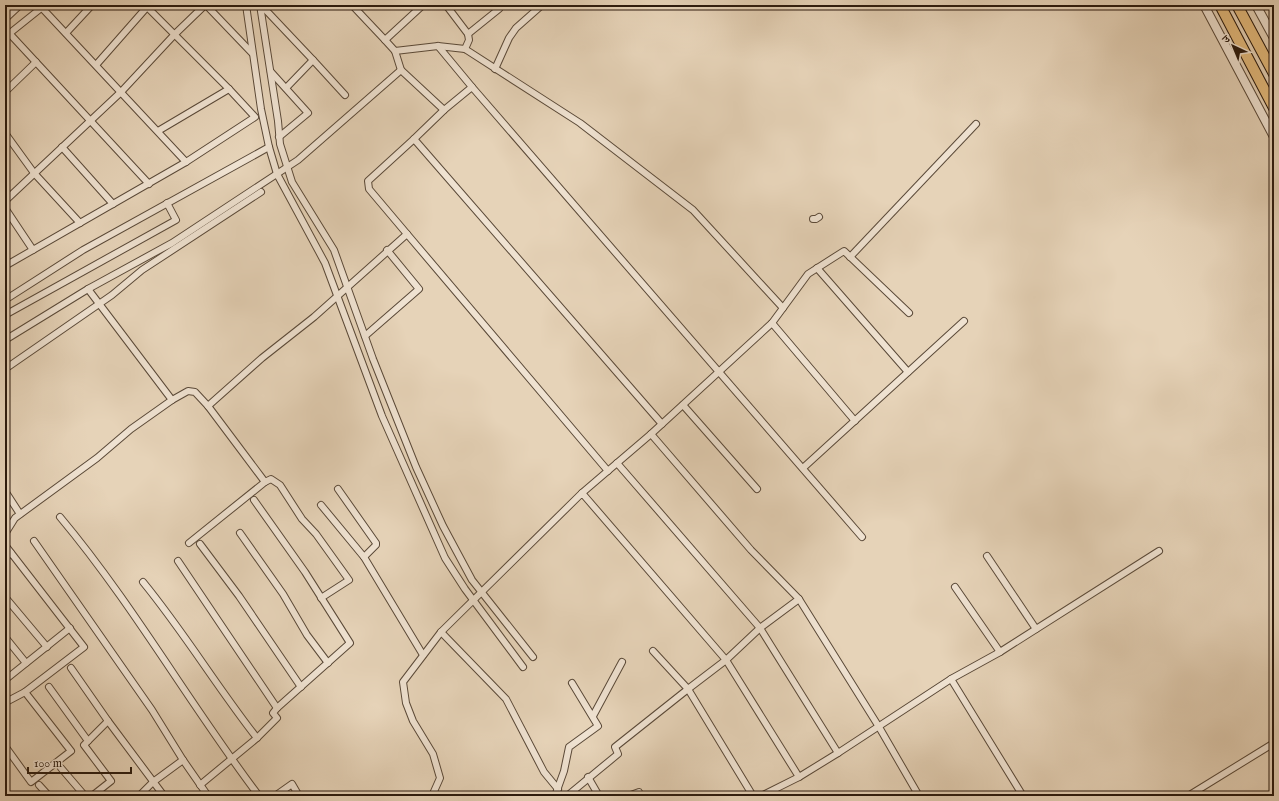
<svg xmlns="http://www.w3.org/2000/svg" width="1279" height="801" font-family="'IM FELL English','Noto Serif Devanagari',serif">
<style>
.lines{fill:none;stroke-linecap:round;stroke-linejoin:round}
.minor-casing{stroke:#5a4938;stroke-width:8}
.tertiary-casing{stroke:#5a4938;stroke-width:10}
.trunk-casing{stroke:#2c1b0e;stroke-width:12}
.minor{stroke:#efe2d1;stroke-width:6}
.tertiary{stroke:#efe2d1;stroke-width:8}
.trunk{stroke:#e3ba7c;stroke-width:10}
</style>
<rect width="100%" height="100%" fill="#e6d3b8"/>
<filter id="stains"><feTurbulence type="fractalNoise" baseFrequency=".005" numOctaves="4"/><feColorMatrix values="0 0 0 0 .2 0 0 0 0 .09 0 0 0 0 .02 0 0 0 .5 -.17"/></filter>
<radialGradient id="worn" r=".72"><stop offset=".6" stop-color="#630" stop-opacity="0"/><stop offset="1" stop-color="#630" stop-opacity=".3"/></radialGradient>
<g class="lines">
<defs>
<g id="minor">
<path d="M206,5L252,53"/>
<path d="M246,5L261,109L269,147L277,174L325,263L382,416L445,558L465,589L523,667"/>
<path d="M260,5L278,121L280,144L292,182L334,250L373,359L416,467L443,526L472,580L533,657"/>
<path d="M261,5L313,60L286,88"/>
<path d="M352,5L385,40L423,5"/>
<path d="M446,5L468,34L499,9L496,5"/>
<path d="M42,8L186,162"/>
<path d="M5,19L20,5"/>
<path d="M9,33L149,184"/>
<path d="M66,33L92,5"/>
<path d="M5,37L45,5"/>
<path d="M385,40L395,51L401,70L444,110"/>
<path d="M438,46L472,87"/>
<path d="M465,49L469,40L468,34"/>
<path d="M395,51L438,46L465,49L580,123L693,210L783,308"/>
<path d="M313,60L345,95"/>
<path d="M96,65L147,7L145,5"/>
<path d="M495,69L509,38L516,28L542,5"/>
<path d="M271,72L308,113L279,137"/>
<path d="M5,92L36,62"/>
<path d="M158,131L229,89"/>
<path d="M5,133L34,173L80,223"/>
<path d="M414,139L444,110L472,87L862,537"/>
<path d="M62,147L113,204"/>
<path d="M5,201L121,92L175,34L205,5"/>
<path d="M5,208L33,250"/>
<path d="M813,219H816L819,217"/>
<path d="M407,234L369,189L368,181L414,139L662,424"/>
<path d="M850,257L976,124"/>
<path d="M5,266L186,162L255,117L229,89L147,7"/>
<path d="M817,268L908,372"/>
<path d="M88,289L172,400"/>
<path d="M5,300L83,250L269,147"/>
<path d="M5,315L176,220L167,203"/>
<path d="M772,323L855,421"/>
<path d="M365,336L419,289L387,250"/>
<path d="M5,340L88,289L172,243L298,160L401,70"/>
<path d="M5,369L112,295L142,270L261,192"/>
<path d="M683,405L757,489"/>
<path d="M208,406L262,358L314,317L407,234L608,471"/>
<path d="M651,434L751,550L799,599L760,628L726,660L688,689L653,651"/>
<path d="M617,463L760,628L838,753L951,679L1023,796"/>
<path d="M803,468L964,321"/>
<path d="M338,489L376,543V545L364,557"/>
<path d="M5,491L20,514"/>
<path d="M582,493L651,434L772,323L808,274L844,251L909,313"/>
<path d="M321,505L364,557L423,655"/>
<path d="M60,517C133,604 190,705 259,796"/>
<path d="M240,533L283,594L307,635L328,663"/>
<path d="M5,534L15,518L97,458L131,429L172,400L188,391L195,392L208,406L265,482L271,479L280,485L302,519L316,534L349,580L321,598"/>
<path d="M34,541L152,710L183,760L208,796"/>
<path d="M189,543L265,482"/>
<path d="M200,544L239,596L301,687"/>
<path d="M5,545L84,647L25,692L71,751L31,782L5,746"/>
<path d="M987,556L1036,629"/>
<path d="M5,558L11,553"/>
<path d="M178,561L277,708"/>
<path d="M143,582C184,632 217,687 257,738"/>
<path d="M955,587L1000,652"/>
<path d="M5,597L47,647"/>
<path d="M799,599L879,727L919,796"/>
<path d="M441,632L506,699L544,772L558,789"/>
<path d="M5,637L26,663"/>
<path d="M71,668L108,721L88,741"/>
<path d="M951,679L1000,652L1159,551"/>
<path d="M5,680L70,628"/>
<path d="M49,687L88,741L84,745L111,781L92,796"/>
<path d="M8,701L25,692"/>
<path d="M593,716L622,662"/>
<path d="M108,721L164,796"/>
<path d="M61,768L85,796"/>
<path d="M588,777L599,796"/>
<path d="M39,785L49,796"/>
<path d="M200,785L257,738L277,718L273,713L277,708L350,643L305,572L254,500"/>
<path d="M139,796L153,782L183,760"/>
<path d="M275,796L292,784L299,796"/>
<path d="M432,796L440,778L433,754L413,721L406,703L403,682L441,632L582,493L726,660L799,777"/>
<path d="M555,796L564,771L569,747L598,726L572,683"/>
<path d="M567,796L618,754L615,747L688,689L753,796"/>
<path d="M628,796L639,792"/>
<path d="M761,796L799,777L838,753"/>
<path d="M1188,796L1274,743"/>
</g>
<g id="tertiary">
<path d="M1204,5L1274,137"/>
<path d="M1256,5L1274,38"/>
</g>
<g id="trunk">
<path d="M1220,5L1274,108"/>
<path d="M1237,5L1274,74"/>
</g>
</defs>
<use href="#minor" class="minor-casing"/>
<use href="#tertiary" class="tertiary-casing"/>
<use href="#trunk" class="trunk-casing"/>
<use href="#minor" class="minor"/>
<use href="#tertiary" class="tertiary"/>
<use href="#trunk" class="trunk"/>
</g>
<rect width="1279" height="801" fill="none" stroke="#e6d3b8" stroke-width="20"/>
<rect x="6" y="6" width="1267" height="789" fill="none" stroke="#2c1b0e" stroke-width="2"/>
<rect x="10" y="10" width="1259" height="781" fill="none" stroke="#2c1b0e"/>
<g transform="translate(1233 46) rotate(316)" stroke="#efe2d1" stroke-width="3" paint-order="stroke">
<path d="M0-3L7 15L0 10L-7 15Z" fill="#2c1b0e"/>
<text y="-6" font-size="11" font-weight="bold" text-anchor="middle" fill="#2c1b0e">उ</text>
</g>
<path d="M28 767v6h103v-6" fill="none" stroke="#2c1b0e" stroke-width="2"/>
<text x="34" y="767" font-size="12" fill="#2c1b0e" stroke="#efe2d1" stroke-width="3" paint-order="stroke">100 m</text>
<rect width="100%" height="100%" filter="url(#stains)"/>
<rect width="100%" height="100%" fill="url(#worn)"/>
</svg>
